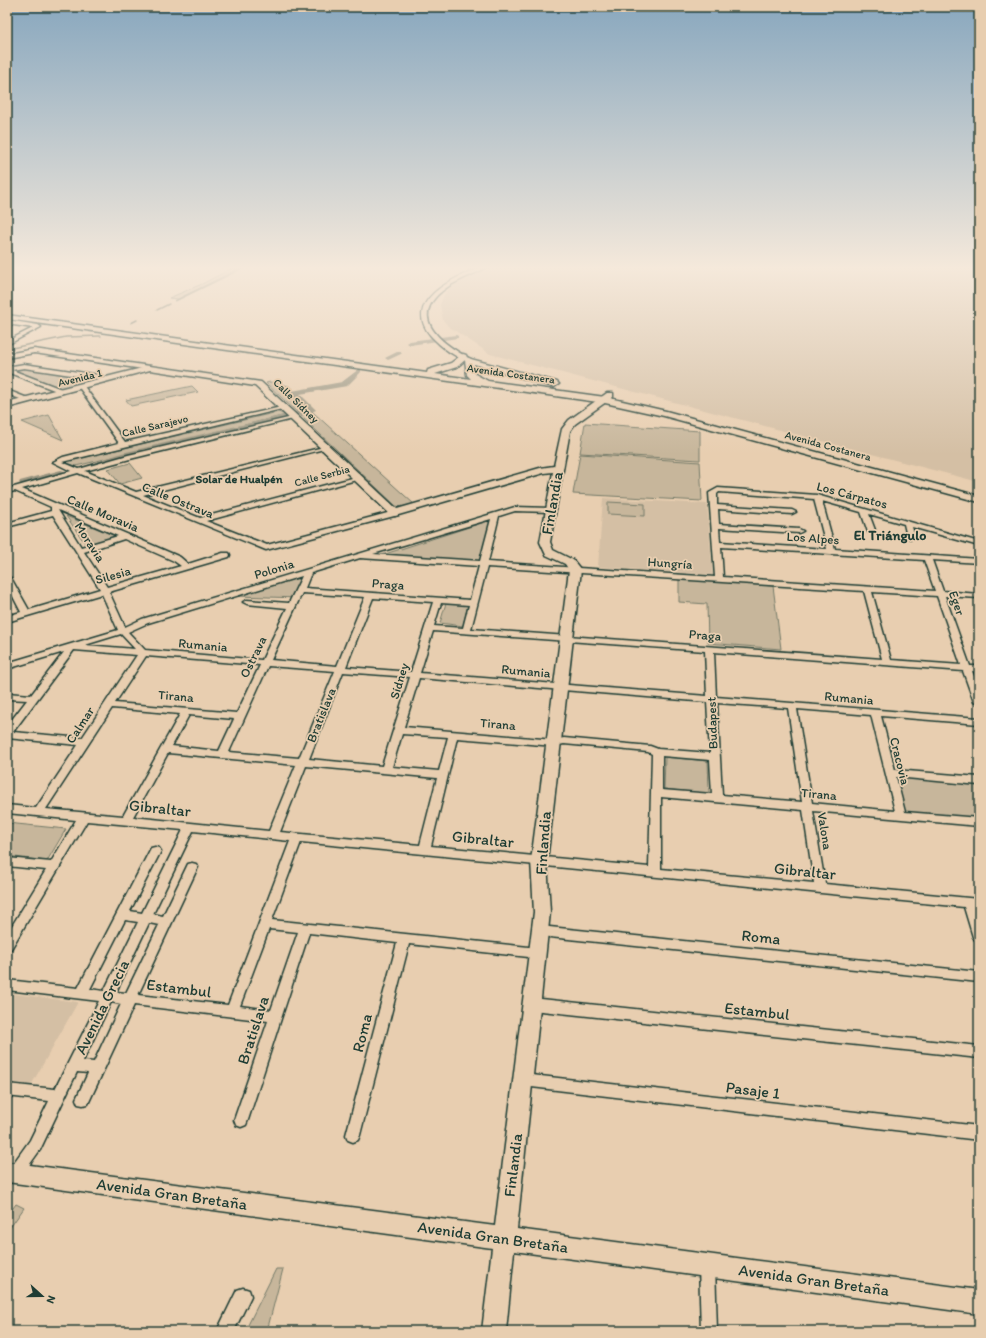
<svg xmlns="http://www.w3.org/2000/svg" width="986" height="1338" font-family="Itim,sans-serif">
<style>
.built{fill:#d4bfa4}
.green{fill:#c7b69b;stroke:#737a68}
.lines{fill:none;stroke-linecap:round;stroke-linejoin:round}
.stream{stroke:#687161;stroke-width:1.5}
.canal{fill:#99947f;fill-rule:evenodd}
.street-casing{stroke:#1f3d34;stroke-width:3}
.secondary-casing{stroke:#1f3d34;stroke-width:3}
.primary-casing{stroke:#1f3d34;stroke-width:3}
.street{fill:#e8ceb0;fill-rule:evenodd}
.secondary{fill:#e8ceb0;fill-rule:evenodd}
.primary{fill:#e8ceb0;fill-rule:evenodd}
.labels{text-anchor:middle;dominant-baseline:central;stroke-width:3.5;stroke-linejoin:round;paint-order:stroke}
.far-street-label{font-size:11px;fill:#1f3d34;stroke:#e8ceb0}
.far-neighbourhood-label{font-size:12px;font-weight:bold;fill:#1f3d34;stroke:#e8ceb0}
.street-label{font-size:13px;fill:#1f3d34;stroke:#e8ceb0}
.neighbourhood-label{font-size:14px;font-weight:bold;fill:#1f3d34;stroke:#e8ceb0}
.near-street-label{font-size:16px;fill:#1f3d34;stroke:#e8ceb0}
</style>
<rect width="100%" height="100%" fill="#e8ceb0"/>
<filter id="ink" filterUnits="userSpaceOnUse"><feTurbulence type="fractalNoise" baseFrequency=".025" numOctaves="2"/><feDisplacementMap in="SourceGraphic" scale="8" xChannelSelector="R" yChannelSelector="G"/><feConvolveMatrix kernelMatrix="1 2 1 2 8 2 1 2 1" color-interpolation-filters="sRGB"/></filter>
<g filter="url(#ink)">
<g class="built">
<path d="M488,266H979V482L490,354L448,326L443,320L440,305L444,295L452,286L468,275Z"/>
<path d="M603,498L707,504L713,575L598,567Z"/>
<path d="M7,993L78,1002L29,1089L7,1087Z"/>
</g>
<g class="green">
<path d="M236,266H244L178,299L169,298L202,284Z"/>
<path d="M22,367L89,378L94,380L60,389L11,370Z"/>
<path d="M270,382L289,386L294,392L293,394L414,504L401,507L396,506L266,383Z"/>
<path d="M192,386L198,392L131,406L126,400Z"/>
<path d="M278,412L286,415L76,466L64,462Z"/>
<path d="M49,415L63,440L22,422Z"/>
<path d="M585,423L700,431V460L580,453Z"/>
<path d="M580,454L700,462L702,501L573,494Z"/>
<path d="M130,463L142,478L120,484L108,469Z"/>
<path d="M608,502L645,504V516L608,514Z"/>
<path d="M66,516L118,537L87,546Z"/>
<path d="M491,520L483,557H481L479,561L382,555Z"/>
<path d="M311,573L300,598L236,596Z"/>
<path d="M679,579L773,586L781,649L708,643L707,604L679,602Z"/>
<path d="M446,603L468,605L463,626L440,623Z"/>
<path d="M665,757L708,761L709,794L664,789Z"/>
<path d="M896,776L979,784V819L905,812Z"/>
<path d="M7,823L66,829L47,861L7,856Z"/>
<path d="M16,1204L24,1208L7,1232V1216Z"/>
<path d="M276,1269H283L267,1331H245Z"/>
</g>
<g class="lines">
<g class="stream">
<path d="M175,301L247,266"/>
<path d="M157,310L169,304"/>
<path d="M131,323L137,320"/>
<path d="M7,349L66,337L101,336"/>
</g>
<g class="canal">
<path d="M456,335L458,336V338L410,345L407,343L410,341Z"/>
<path d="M399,351L402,353L401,354L388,360L385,358Z"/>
<path d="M359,369L361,370V372L347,386L300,394L316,410L301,416H295V412L307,409L292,395V391L342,382Z"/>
<path d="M284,415H287V419L127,457L85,469L81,467L122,453Z"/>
<path d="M61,470L64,471V475L23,486L19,483L20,481Z"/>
</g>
<defs>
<g id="street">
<path d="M482,266H488C476,274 462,278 449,286C405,315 438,342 471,359L472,360L469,362C455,357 441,347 431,336C401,300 455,278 482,266Z"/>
<path d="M7,320L38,325L41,327L7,345V341L33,328L7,324Z"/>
<path d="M34,349L150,366L153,368L150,370L34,353L7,358V354Z"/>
<path d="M24,364L99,375L108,380L105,382L98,379L24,368L12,370L64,390V392L62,393L7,372V367Z"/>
<path d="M79,385H83L125,442L286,406V408L62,462L79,469L128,455L297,416V418L130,459L85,471L136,492L328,446V448L143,495L200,518L356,477H360V479L206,521L267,545L395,511L399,513L398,515L266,550L78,473L22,489L180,557L188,564L223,553H229L230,555L229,557L109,592L125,627L142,619L515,507L550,508L554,510L550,512L515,511L499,516L488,562L715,577L709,493L718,488L817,495L979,542V546L912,527L915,537L911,539L907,537L904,524L869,514L875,530L874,532H868L861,512L822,501L835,549L979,559V563L932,560L943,591L979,594V598L945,596L970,666H979V672L972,671L979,689V705L974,702L963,671L714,652L716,697L979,718V724L881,716L895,770L979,777V785L896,777L905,812L979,818V826L813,811L825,884L979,899V909L976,908L979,917V942L975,940L973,937L964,907L301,842L272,920L538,948L542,949L544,953L542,957L538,958L409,944L360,1135L358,1140L353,1142L348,1140L346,1135L397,943L309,933L248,1120L246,1125L241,1127L236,1125L234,1120L268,1021L134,1005L88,1104L83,1105L78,1104L76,1099L88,1073L77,1072L40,1150L20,1178L15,1180L10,1178L8,1173L10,1168L30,1140L49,1101L7,1096V1084L55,1089L99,1001L7,990V980L78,988L151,848L155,847L159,848L161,851L130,911L142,913L183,830L87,821L11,949L7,950V934L46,870L7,866V858L51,862L76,820L7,813V805L36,808L78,745L7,738V726L27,700L7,699V693L31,695L64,652L7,669V663L118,630L102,594L7,622V616L21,612L7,585V576L11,578L29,610L100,589L53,515L7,527V523L51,511V507L15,491L7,493V489L71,471L53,462L63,457L119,443L78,386ZM719,492L814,499L827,549L720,542L719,528L799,533L803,531L799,529L719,524L718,509L792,514L796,512L792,510L717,505V494ZM58,510L118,536L81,547ZM491,519L480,561L373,554ZM124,539L174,561L181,566L107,587L84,552ZM721,547L924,560L935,591L723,577ZM360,558L479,566L470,600L305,588L311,573ZM487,567L864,591L882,659L471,629ZM302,576L289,603L247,600L243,602L247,604L287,608L262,660L145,650L128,632L148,623ZM872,592L937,596L961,665L891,660ZM302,593L365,597L337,666L271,660ZM373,598L433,602L411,672L346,667ZM441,603L469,605L463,628L434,626ZM433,631L705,651L707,696L420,673ZM121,634L135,649L85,645ZM74,650L137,655L82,738L13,732ZM146,656L260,665L237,713L115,703ZM268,666L335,671L299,758L229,752ZM343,672L410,677L382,766L309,759ZM419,678L707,702L710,753L658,749L650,746L564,738L554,740L404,727ZM717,703L788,708L802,802L722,795ZM112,708L180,714L123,816L46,809ZM797,709L871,715L895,811L812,803ZM189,715L234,719L219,751L172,746ZM402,734L448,737L439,771L392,767ZM457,738L554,746L564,744L648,752L652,754L649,867L431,846ZM168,753L296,765L269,831L133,817ZM662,756L710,760L712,794L662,790ZM306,766L437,778L420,845L280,832ZM661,797L803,810L814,883L661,869ZM193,831L290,841L228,1005L138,995L198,867L196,864L192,863L188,864L163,916L153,914ZM125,920L138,922L104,991L90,989ZM149,923L159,925L126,993L116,992ZM269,929L298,932L271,1010L240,1006ZM111,1002L121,1004L94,1062L83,1061Z"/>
<path d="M7,390L30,399L31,400L28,402L7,394Z"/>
<path d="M540,926L979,972V982L540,936L536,934L534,931L536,928Z"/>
<path d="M532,998L979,1046V1058L532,1010L528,1008L526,1004L528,1000Z"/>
<path d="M523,1074L979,1126V1140L523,1086L518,1084L516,1080L518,1076Z"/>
<path d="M707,1257L712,1260L715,1265L717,1331H701L699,1265L702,1260Z"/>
<path d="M243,1288L249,1290L251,1296L234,1331H217L237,1290Z"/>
</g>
<path id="secondary" d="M150,366L261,382L397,509L540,468L554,466L562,429L569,420L607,393H613V397L575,424L570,431L550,542L553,550L573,560L581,570L547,861L550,912L517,1229L979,1290V1314L514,1251L506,1331H482L492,1248L7,1182V1162L495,1226L534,912L531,861L569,570L565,564L546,555L540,542L553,472L544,473L395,516L391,515L255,386L150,370L7,408V402Z"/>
<path id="primary" d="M7,315L427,373L428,370L451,363L463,354L466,355L467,358L557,382L559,384L554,387L474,364L475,374L488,381L605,397L666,411L979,496V502L664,416L605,403L7,319ZM465,360L467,375L471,379L435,374L457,367Z"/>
</defs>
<use href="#street" class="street-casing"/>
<use href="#secondary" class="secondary-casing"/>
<use href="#primary" class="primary-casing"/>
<use href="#street" class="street"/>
<use href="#secondary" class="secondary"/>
<use href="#primary" class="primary"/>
</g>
</g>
<linearGradient id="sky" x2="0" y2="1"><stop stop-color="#88a7be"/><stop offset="0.59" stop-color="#f5e9db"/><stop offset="1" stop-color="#f5e9db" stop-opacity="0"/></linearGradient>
<rect width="986" height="454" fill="url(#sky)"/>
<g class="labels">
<g class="far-street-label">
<text transform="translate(511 374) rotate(8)">Avenida Costanera</text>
<text transform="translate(80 378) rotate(-14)">Avenida 1</text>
<text transform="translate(296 401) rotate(44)">Calle Sídney</text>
<text transform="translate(155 426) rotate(-13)">Calle Sarajevo</text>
<text transform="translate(828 446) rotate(15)">Avenida Costanera</text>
<text transform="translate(322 476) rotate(-15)">Calle Serbia</text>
</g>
<g class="far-neighbourhood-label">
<text x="239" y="479">Solar de Hualpén</text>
</g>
<g class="street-label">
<text transform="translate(852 495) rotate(15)">Los Cárpatos</text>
<text transform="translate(178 500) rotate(22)">Calle Ostrava</text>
<text transform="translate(103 513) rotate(23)">Calle Moravia</text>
<text transform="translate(813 538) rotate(4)">Los Alpes</text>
<text transform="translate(90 542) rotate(57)">Moravia</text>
<text transform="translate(670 563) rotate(4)">Hungría</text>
<text transform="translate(274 569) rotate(-17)">Polonia</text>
<text transform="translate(113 575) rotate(-16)">Silesia</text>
<text transform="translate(388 584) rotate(4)">Praga</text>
<text transform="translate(957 603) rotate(70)">Eger</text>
<text transform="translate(705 635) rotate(4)">Praga</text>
<text transform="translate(203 645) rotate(5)">Rumania</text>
<text transform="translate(253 657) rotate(-64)">Ostrava</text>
<text transform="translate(526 671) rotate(5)">Rumania</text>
<text transform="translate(399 681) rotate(-73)">Sídney</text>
<text transform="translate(176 696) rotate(5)">Tirana</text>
<text transform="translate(849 698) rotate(5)">Rumania</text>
<text transform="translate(321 715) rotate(-68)">Bratislava</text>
<text transform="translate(712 723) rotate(-92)">Budapest</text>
<text transform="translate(498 724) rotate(5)">Tirana</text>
<text transform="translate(80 725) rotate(-57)">Calmar</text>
<text transform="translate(900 761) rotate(76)">Cracovia</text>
<text transform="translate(819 794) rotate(5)">Tirana</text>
<text transform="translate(825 831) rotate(81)">Valona</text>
</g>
<g class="neighbourhood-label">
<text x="890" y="535">El Triángulo</text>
</g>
<g class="near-street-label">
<text transform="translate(552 503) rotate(-80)">Finlandia</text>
<text transform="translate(160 808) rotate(6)">Gibraltar</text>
<text transform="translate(483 839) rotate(6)">Gibraltar</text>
<text transform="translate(543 843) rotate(-86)">Finlandia</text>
<text transform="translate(805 871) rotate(6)">Gibraltar</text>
<text transform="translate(761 937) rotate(6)">Roma</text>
<text transform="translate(179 988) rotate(7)">Estambul</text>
<text transform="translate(102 1007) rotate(-64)">Avenida Grecia</text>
<text transform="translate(757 1011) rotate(6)">Estambul</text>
<text transform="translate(253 1030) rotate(-72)">Bratislava</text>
<text transform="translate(362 1033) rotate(-76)">Roma</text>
<text transform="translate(753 1090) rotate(7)">Pasaje 1</text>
<text transform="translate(513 1165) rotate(-83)">Finlandia</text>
<text transform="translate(172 1194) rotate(8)">Avenida Gran Bretaña</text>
<text transform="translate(493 1237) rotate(8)">Avenida Gran Bretaña</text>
<text transform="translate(814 1280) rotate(8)">Avenida Gran Bretaña</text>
</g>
</g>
<rect width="986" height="1338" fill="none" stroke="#e8ceb0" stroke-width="24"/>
<rect x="12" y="12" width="962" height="1314" fill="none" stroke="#1f3d34" stroke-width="1.5" filter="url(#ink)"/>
<g transform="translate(42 1296) rotate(111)" stroke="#e8ceb0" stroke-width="3" paint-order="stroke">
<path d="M0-3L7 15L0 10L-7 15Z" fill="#1f3d34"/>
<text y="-6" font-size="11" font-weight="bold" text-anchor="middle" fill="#1f3d34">N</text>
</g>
</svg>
